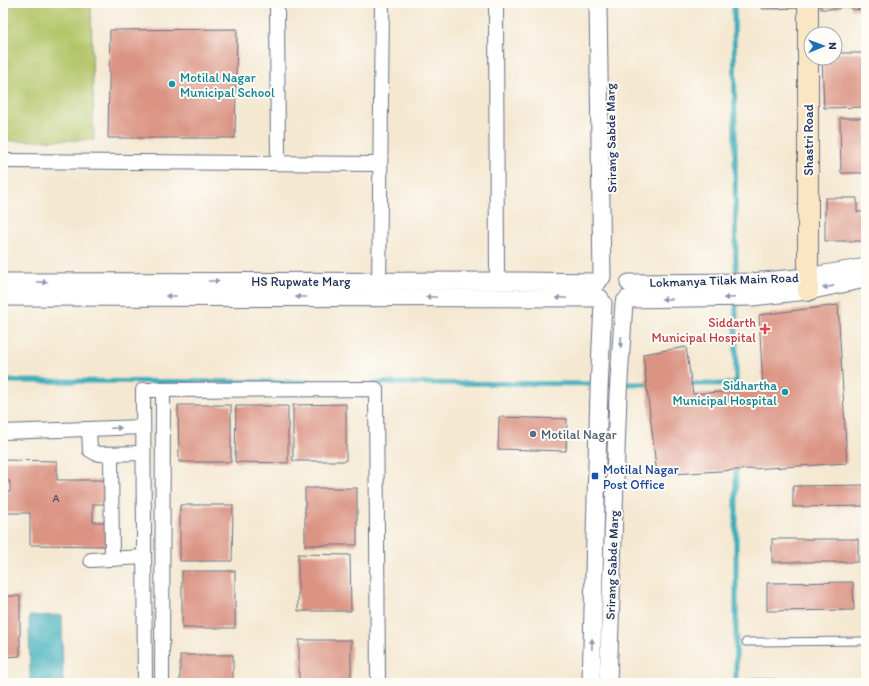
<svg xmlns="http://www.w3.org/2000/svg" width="869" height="686" font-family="Itim,sans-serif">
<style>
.green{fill:#b3c467;stroke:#677a62}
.water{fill:#3dadb9;stroke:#2c6e8c}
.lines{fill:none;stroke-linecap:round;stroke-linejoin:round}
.stream{stroke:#3dadb9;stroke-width:5}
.building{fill:#db9484}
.service-casing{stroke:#677086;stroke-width:9}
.minor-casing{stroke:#677086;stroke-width:16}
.tertiary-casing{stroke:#677086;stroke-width:19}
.secondary-casing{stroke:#677086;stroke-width:22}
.service{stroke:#fff;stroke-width:7}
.minor{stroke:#fff;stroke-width:14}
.tertiary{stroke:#fff;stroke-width:17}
.secondary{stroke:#fbe6c4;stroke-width:20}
.oneway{fill:#8d97ae}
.culture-dot{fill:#0f9aa8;stroke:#fdfcf7;stroke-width:1.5}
.health-dot{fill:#e0444e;stroke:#fdfcf7;stroke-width:1.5}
.service-dot{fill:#5c6f8a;stroke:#fdfcf7;stroke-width:1.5}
.transit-dot{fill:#1a4fb4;stroke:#fdfcf7;stroke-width:1.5}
.labels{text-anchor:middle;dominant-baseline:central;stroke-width:4;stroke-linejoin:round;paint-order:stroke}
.number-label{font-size:11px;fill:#4b4868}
.culture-label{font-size:13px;fill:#0d838f;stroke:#fdfcf7;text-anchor:start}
.street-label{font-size:13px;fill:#1b2f5e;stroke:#fdfcf7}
.health-label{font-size:13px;fill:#be3a42;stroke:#fdfcf7;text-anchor:end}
.service-label{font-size:13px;fill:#4e5e75;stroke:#fdfcf7;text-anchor:start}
.transit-label{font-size:13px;fill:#164399;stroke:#fdfcf7;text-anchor:start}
</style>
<rect width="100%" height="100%" fill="#fdfcf7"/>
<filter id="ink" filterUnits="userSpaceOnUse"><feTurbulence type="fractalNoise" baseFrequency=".025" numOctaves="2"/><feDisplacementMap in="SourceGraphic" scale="8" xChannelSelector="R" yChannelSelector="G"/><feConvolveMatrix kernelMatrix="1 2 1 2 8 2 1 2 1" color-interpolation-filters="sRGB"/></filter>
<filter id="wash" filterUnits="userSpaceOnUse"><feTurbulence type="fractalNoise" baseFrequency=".012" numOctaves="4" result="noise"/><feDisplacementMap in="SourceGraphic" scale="16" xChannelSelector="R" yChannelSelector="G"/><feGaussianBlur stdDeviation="0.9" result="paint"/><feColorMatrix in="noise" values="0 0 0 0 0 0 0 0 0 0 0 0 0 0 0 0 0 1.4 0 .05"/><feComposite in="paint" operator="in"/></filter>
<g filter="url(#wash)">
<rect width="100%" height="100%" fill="#f4e8d1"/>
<path class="green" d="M3,3H91L94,140L3,141Z"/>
<path class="water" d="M62,615L63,683H30L29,616Z"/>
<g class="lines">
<g class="stream">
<path d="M734,3L736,280"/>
<path d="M736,300V396"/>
<path d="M3,381L313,382"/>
<path d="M373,383L653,384"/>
<path d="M685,384H736"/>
<path d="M736,464V683"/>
</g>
</g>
<g id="blocks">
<g class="building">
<path d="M762,3H800V8L762,9Z"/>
<path d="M821,3H863V10L851,9V5H839V9H821Z"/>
<path d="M237,29L235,138H108L110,30Z"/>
<path d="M835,53H866V107L824,108L822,58H835Z"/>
<path d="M840,118H866V173H841Z"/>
<path d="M825,198H857V212H866V241H825Z"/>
<path d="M838,305L847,463L657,475L643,354L686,347L693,394L763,389L759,315Z"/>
<path d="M346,404V461H293V405Z"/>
<path d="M178,405H231V462H179Z"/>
<path d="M236,406H288V463L235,462Z"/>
<path d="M499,417L567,419L566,451L498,449Z"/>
<path d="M3,460L57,461V480H109L108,504H93V522H107V546L30,545V513H3V492H10V481H3Z"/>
<path d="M866,485V506L793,507V486Z"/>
<rect x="305" y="488" width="52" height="57"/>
<path d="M180,505H233L232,561H180Z"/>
<rect x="772" y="539" width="86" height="23"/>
<path d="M298,554L350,555L351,611H298Z"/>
<rect x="182" y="571" width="53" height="57"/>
<path d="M853,582L854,610L767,611V583Z"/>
<path d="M3,596H20V656L3,657Z"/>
<rect x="299" y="640" width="52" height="43"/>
<rect x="180" y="655" width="53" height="28"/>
<rect x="749" y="679" width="28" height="4"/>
</g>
</g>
</g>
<g filter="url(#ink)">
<use href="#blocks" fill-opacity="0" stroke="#677086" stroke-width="1"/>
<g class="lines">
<defs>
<path id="service" d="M746,642L866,641"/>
<g id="minor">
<path d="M277,3L278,163"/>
<path d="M496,3L497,281"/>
<path d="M3,161L380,164"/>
<path d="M379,291L382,3"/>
<path d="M89,429L90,450L95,453L101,454L143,453"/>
<path d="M3,432L143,427"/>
<path d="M111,454L112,559"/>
<path d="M91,560L144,557"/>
<path d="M145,683L143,390L376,389L378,683"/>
<path d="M162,683L163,390"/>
</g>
<g id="tertiary">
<path d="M598,3L602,277"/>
<path d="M3,282L520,281L598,282"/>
<path d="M629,283L751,282L807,277L866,267"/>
<path d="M3,297L600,298"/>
<path d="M627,299L752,297L808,291L866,279"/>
<path d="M591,683L599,390L603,303"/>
<path d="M608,683L618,395L624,303"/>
</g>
<path id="secondary" d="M808,291V3"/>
</defs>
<use href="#service" class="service-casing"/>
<use href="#minor" class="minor-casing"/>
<use href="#tertiary" class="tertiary-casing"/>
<use href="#secondary" class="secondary-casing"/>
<use href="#service" class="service"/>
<use href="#minor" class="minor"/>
<use href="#tertiary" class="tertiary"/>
<use href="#secondary" class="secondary"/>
</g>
<defs><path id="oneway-solid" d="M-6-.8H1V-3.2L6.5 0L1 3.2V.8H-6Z"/></defs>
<g class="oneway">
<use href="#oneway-solid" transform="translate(214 281)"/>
<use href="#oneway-solid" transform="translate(42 282)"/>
<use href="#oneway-solid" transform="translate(828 287) rotate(169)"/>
<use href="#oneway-solid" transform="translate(171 296) rotate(-180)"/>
<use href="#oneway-solid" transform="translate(301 297) rotate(-180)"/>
<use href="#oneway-solid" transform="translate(431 297) rotate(-180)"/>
<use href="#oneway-solid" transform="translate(561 298) rotate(-180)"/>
<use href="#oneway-solid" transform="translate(729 298) rotate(178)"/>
<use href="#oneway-solid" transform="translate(667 299) rotate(180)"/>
<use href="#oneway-solid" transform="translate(621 342) rotate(94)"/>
<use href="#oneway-solid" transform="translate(116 428) rotate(-2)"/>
<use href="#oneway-solid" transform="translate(592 644) rotate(-89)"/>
</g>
</g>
<g class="culture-dot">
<circle cx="172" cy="84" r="4"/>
<circle cx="785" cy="392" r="4"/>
</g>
<path class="health-dot" d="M763 323h4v4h4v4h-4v4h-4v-4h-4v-4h4z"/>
<circle class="service-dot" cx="533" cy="434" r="4"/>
<rect class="transit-dot" x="591" y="472" width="8" height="8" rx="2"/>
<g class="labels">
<g class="number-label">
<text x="56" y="498">A</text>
</g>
<g class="culture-label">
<text x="180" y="77">Motilal Nagar<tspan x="180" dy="15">Municipal School</tspan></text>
<text x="777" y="385" text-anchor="end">Sidhartha<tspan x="777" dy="15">Municipal Hospital</tspan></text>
</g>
<g class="street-label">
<text transform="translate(611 138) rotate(-91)">Srirang Sabde Marg</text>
<text transform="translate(808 140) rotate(-90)">Shastri Road</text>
<text transform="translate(724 280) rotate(-2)">Lokmanya Tilak Main Road</text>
<text x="301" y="281">HS Rupwate Marg</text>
<text transform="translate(612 565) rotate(-88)">Srirang Sabde Marg</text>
</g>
<g class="health-label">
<text x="756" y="322">Siddarth<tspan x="756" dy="15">Municipal Hospital</tspan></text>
</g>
<g class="service-label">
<text x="541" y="434">Motilal Nagar</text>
</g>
<g class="transit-label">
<text x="603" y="469">Motilal Nagar<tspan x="603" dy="15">Post Office</tspan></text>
</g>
</g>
<rect width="869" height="686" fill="none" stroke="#fdfcf7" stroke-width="16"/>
<g transform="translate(823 46) rotate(89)"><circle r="19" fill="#fdfcf7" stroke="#a3aaba"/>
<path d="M0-3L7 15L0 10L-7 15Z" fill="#1f6fb2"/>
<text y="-6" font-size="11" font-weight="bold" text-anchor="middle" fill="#1b2f5e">N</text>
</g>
</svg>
